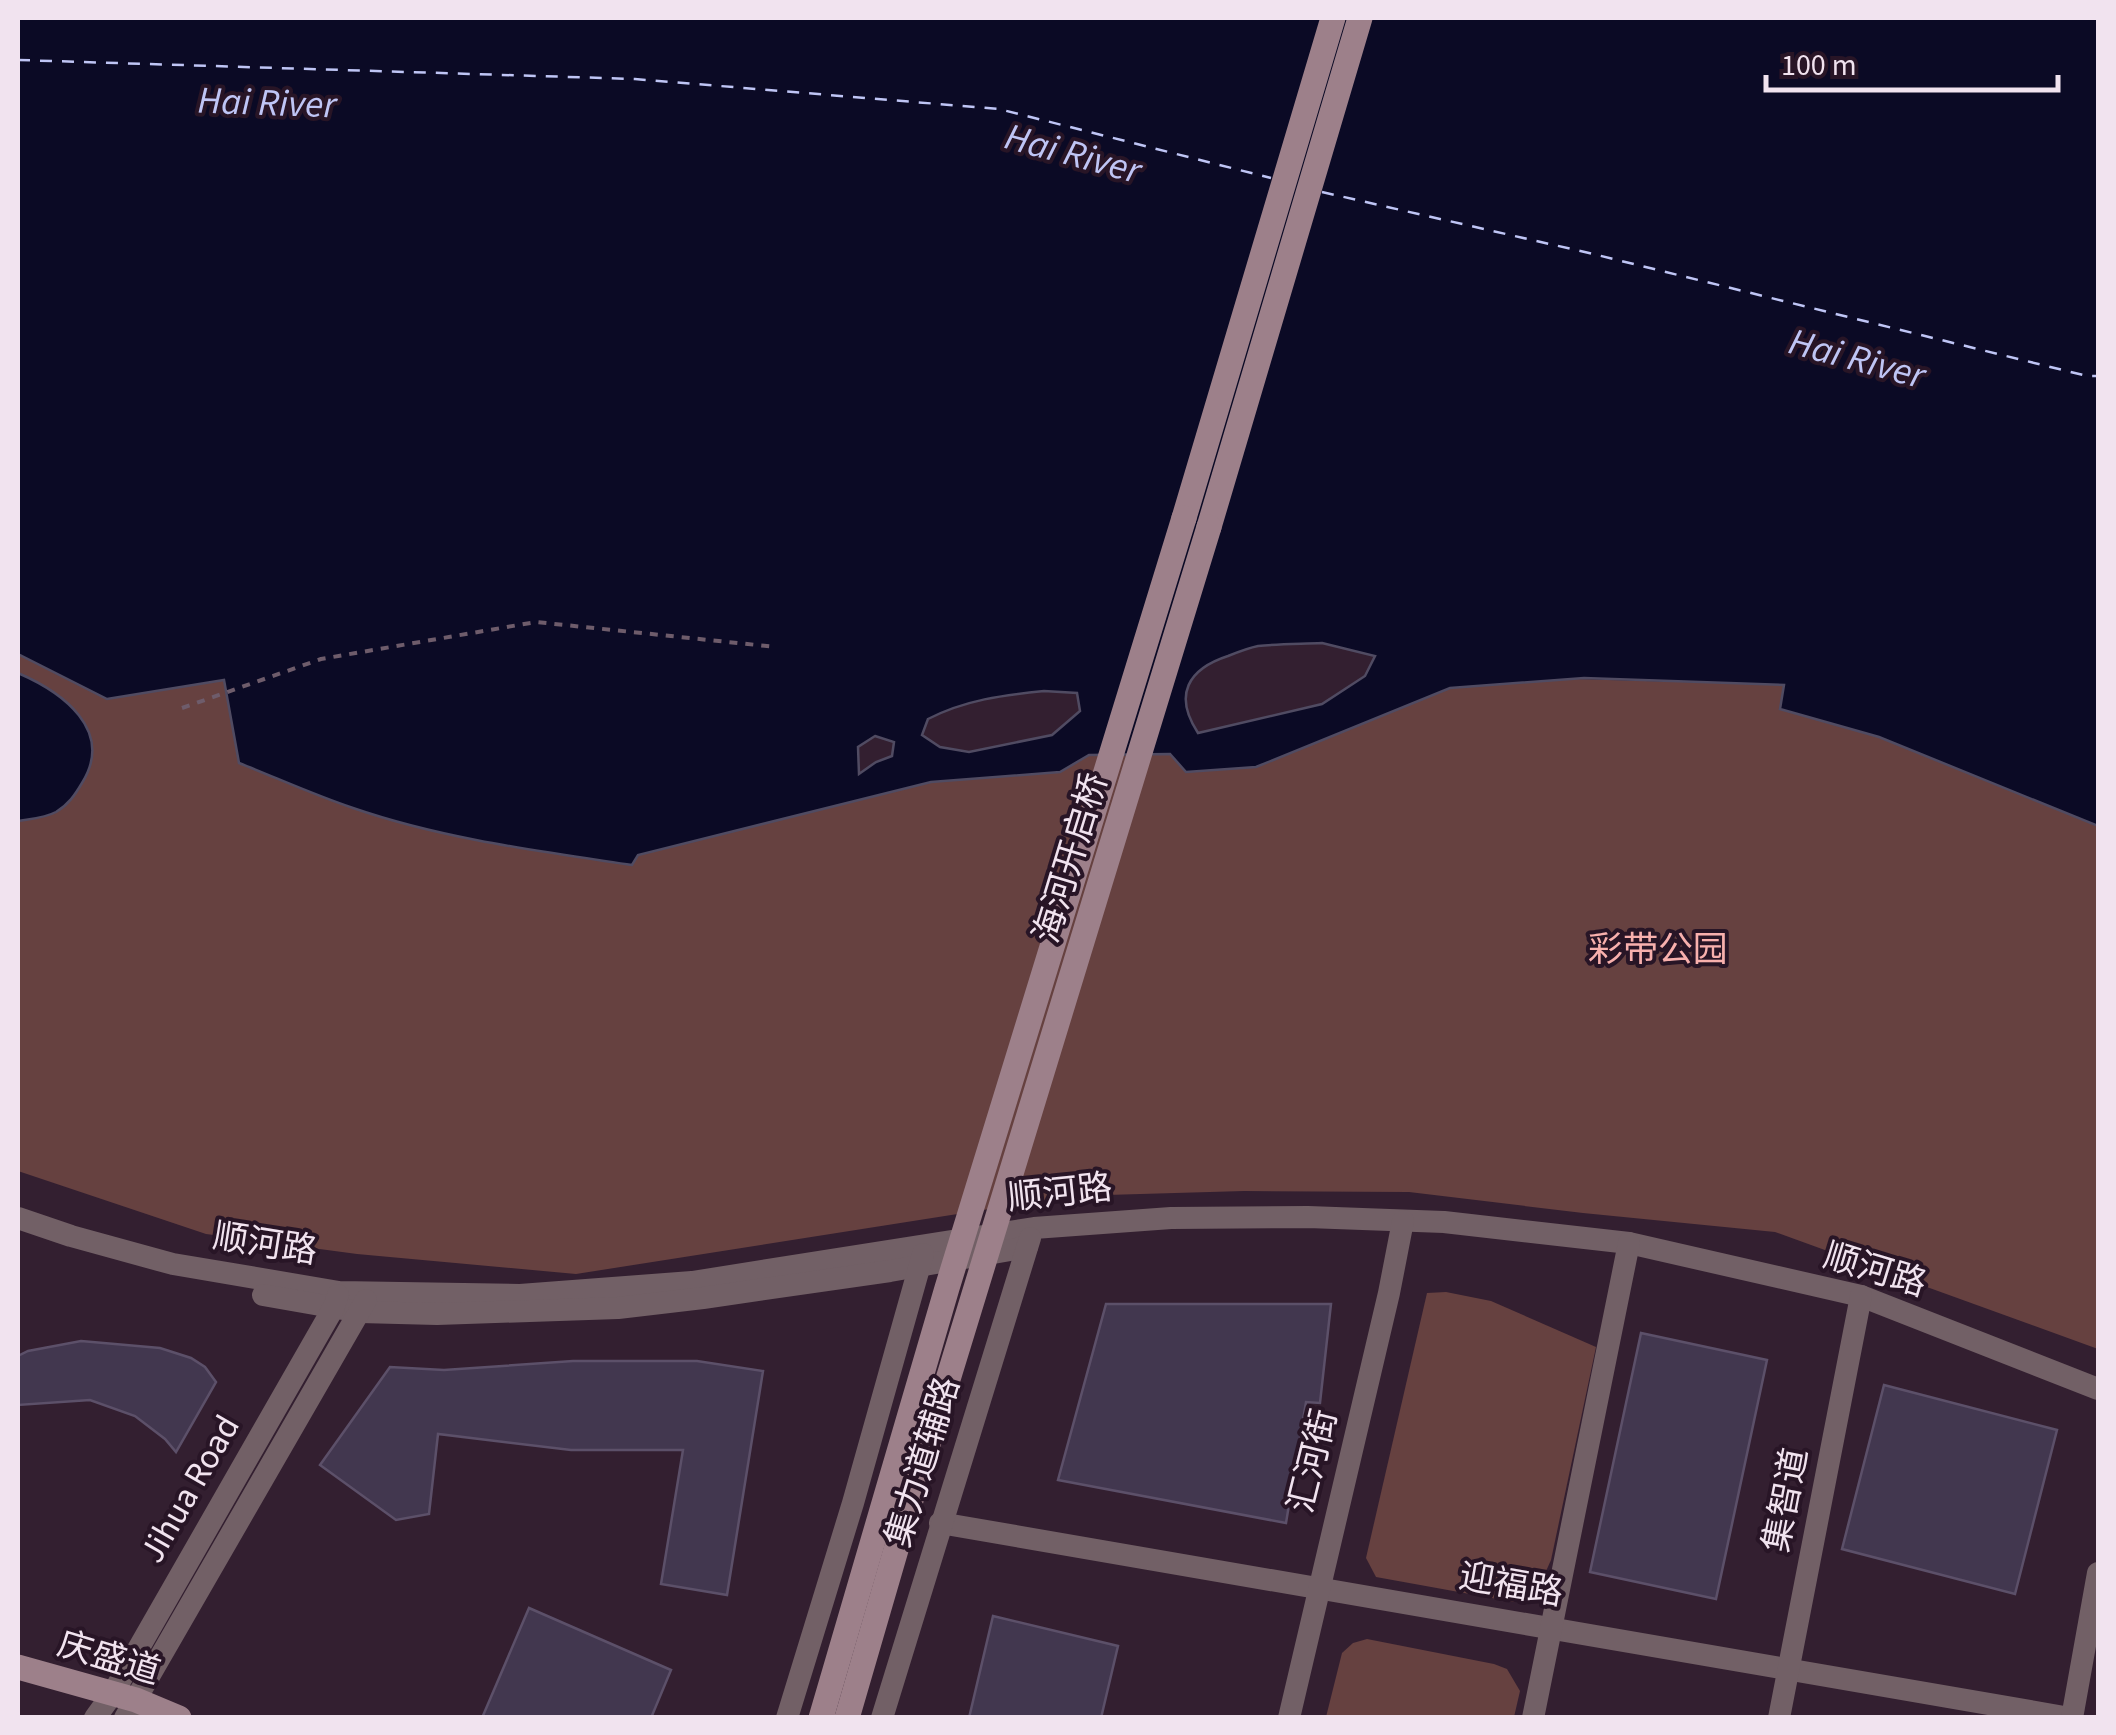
<svg xmlns="http://www.w3.org/2000/svg" width="2116" height="1735" font-family="'Source Sans 3','Noto Sans SC',sans-serif">
<style>
.green{fill:#664140}
.water{fill:#0b0a25;stroke:#504b62;stroke-width:2.5;fill-rule:evenodd}
.lines{fill:none;stroke-linecap:round;stroke-linejoin:round}
.ferry{stroke:#bfc5f5;stroke-width:2.5;stroke-dasharray:12 10;stroke-linecap:butt}
.building{fill:#42374f;stroke:#5c5069;stroke-width:2.5}
.path{stroke:#6e5c6b;stroke-width:4;stroke-dasharray:8 8;stroke-linecap:butt}
.tertiary{stroke:#726066;stroke-width:22}
.secondary{stroke:#9d808a;stroke-width:25}
.secondary-bridge{stroke:#9d808a;stroke-width:25}
.labels{text-anchor:middle;dominant-baseline:central;stroke-width:8;stroke-linejoin:round;paint-order:stroke}
.street-label{font-size:35px;fill:#f1e3ef;stroke:#281526}
.park-label{font-size:35px;fill:#f8b0ad;stroke:#281526}
.water-label{font-size:38px;font-style:italic;fill:#bfc5f5;stroke:#281526}
</style>
<rect width="100%" height="100%" fill="#331f30"/>
<g class="green">
<path d="M18,572L631,865L638,855L931,782L1060,772L1089,755L1170,754L1256,767L1450,688L1574,679L1785,685L1780,709L1879,737L2098,826V1349L1775,1232L1583,1213L1409,1192L1244,1191L1072,1196L576,1274L357,1254L206,1234L18,1171Z"/>
<path d="M1446,1292L1491,1301L1596,1347L1551,1560L1538,1589L1514,1602L1376,1577L1366,1558L1427,1293Z"/>
<path d="M1367,1639L1494,1664L1507,1669L1520,1691L1514,1717H1326L1342,1653L1353,1643Z"/>
</g>
<g class="water">
<path d="M18,18H2098V826L1879,737L1780,709L1784,685L1584,678L1450,688L1256,767L1186,772L1170,754L1089,755L1060,772L931,782L638,855L632,865C538,851 443,839 353,808C314,795 277,778 239,763L224,680L107,699L18,654ZM1322,643L1375,656L1365,676L1322,704L1198,733C1173,695 1188,669 1228,656C1238,652 1248,648 1258,646C1279,644 1301,644 1322,643ZM1044,691L1077,693L1080,711L1052,735L969,752L940,747L922,735L928,719C965,700 1003,695 1044,691ZM875,736L894,742L892,756L876,762L859,774L858,747Z"/>
<path d="M18,673C62,692 115,730 82,783C75,795 68,805 56,812C45,818 29,819 18,821Z"/>
</g>
<g class="lines">
<g class="ferry">
<path d="M18,60L635,79L999,109L1271,178"/>
<path d="M1322,192L1589,253L2087,376H2098"/>
</g>
</g>
<g class="building">
<path d="M1106,1304H1331L1320,1403L1306,1402L1286,1523L1058,1480Z"/>
<path d="M1641,1333L1767,1360L1716,1599L1590,1572Z"/>
<path d="M81,1341L160,1348L191,1358L205,1367L216,1382L176,1452L165,1439L135,1416L90,1400L18,1405V1356L28,1351Z"/>
<path d="M573,1361H697L763,1371L727,1595L661,1584L683,1450H571L438,1434L429,1514L396,1520L320,1465L390,1367L444,1370Z"/>
<path d="M1884,1385L2057,1430L2015,1594L1842,1549Z"/>
<path d="M529,1608L671,1670L651,1718H482Z"/>
<path d="M993,1616L1118,1646L1101,1718H969Z"/>
</g>
<g class="lines">
<path class="path" d="M182,708L321,659L536,622L776,647"/>
<g class="tertiary">
<path d="M18,1218L71,1236L173,1264L339,1292L520,1295L692,1282L1034,1228L1171,1218L1308,1217L1444,1222L1629,1243L1861,1296L2098,1389"/>
<path d="M263,1295L360,1312L437,1314L618,1308L703,1298L890,1271L1027,1247"/>
<path d="M940,1523L2070,1718"/>
<path d="M95,1718L113,1693L334,1307L338,1295"/>
<path d="M125,1718L366,1300"/>
<path d="M787,1718L853,1503L923,1254"/>
<path d="M882,1718L1030,1238"/>
<path d="M1289,1718L1389,1293L1403,1221"/>
<path d="M1533,1718L1629,1243"/>
<path d="M1779,1718L1861,1296"/>
<path d="M2072,1718L2098,1573"/>
</g>
<g class="secondary">
<path d="M1184,518L1333,18"/>
<path d="M1209,527L1360,18"/>
<path d="M18,1667L136,1700L179,1718"/>
</g>
<g class="secondary-bridge">
<path d="M821,1718L947,1288L1184,518"/>
<path d="M847,1718L900,1536L1209,527"/>
</g>
</g>
<g class="labels">
<g class="street-label">
<text transform="translate(1071 858) rotate(-73)">海河开启桥</text>
<text transform="translate(1060 1193) rotate(-6)">顺河路</text>
<text transform="translate(265 1244) rotate(9)">顺河路</text>
<text transform="translate(1875 1270) rotate(17)">顺河路</text>
<text transform="translate(1313 1461) rotate(-76)">汇河街</text>
<text transform="translate(923 1462) rotate(-73)">集力道辅路</text>
<text transform="translate(190 1489) rotate(-60)">Jihua Road</text>
<text transform="translate(1786 1500) rotate(-79)">集智道</text>
<text transform="translate(1511 1585) rotate(10)">迎福路</text>
<text transform="translate(109 1658) rotate(17)">庆盛道</text>
</g>
<g class="park-label">
<text x="1658" y="950">彩带公园</text>
</g>
<g class="water-label">
<text transform="translate(267 103) rotate(2)">Hai River</text>
<text transform="translate(1073 154) rotate(15)">Hai River</text>
<text transform="translate(1857 359) rotate(15)">Hai River</text>
</g>
</g>
<rect width="2116" height="1735" fill="none" stroke="#f1e3ef" stroke-width="40"/>
<path d="M1766 75v15h292v-15" fill="none" stroke="#f1e3ef" stroke-width="5"/>
<text x="1781" y="75" font-size="30" fill="#f1e3ef" stroke="#281526" stroke-width="8" paint-order="stroke">100 m</text>
</svg>
